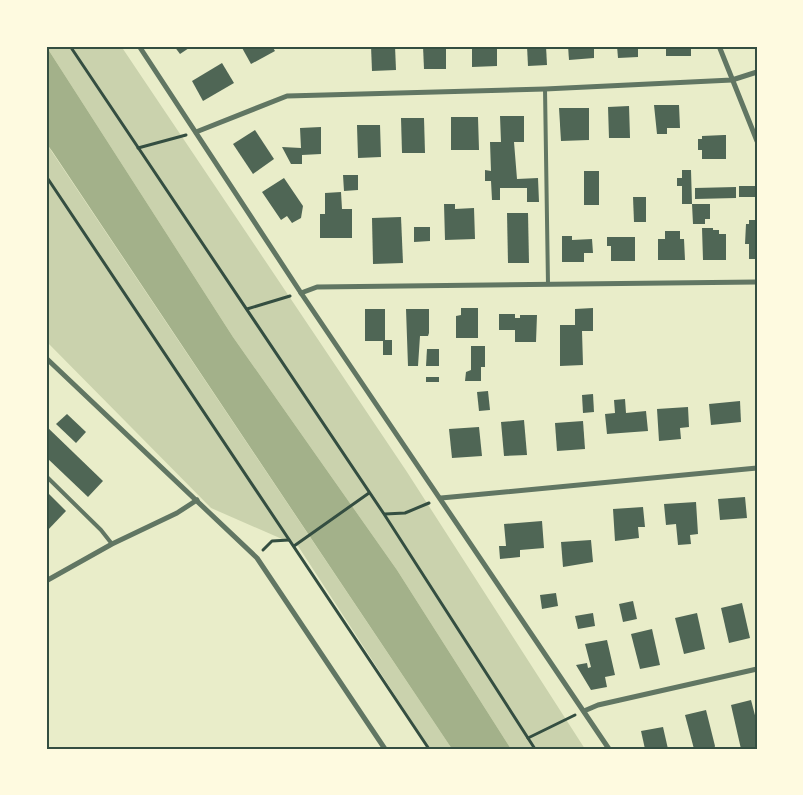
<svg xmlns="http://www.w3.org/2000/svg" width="803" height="795" font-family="'IBM Plex Serif',serif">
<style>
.green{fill:#cad2ad}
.water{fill:#a3b18a}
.building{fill:#4f6655}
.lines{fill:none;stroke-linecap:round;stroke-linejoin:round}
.path{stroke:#344e41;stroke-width:3}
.service{stroke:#617663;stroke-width:4}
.minor{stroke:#617663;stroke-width:5}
.neatline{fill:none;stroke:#344e41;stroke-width:2}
</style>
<rect width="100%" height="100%" fill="#e9edc9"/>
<g class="green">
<path d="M46,46H121L407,472L585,749H511L397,570L233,337Z"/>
<path d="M46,143L452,749H430L298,546L211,508L46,341Z"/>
</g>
<path class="water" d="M46,46L233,337L397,570L511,749H452L52,151L46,143Z"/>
<g class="building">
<path d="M174,46H192L180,54Z"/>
<path d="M241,46H272L275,51L251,64Z"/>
<path d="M371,46H395L396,70L372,71Z"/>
<path d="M423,46H446V69H424Z"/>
<path d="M472,46H497V66L472,67Z"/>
<path d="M527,46H546L547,65L528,66Z"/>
<path d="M568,46H594V58L569,60Z"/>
<path d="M617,46H638V57L618,58Z"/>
<rect x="666" y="46" width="25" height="10"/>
<path d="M222,63L234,83L203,101L192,81Z"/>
<path d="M654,105H679L680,128H667V134H657Z"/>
<path d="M629,106L630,138H609L608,107Z"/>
<path d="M559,108H589V140L561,141Z"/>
<path d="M500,116H524V142H514L517,179L538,178L539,202H527V188H500V200H492L491,181H485V170L491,171L490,142H501Z"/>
<path d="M451,117H478L479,150H451Z"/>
<path d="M401,118H424L425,153H402Z"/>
<path d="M357,125H380L381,157L358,158Z"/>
<path d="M321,127V154L302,155V164H291L282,147L301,148L300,128Z"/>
<path d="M255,130L274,159L253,174L233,144Z"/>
<path d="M724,135H726V159H702V150H698V139H702V136Z"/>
<path d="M682,170H691L692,204H710V219H705V224H693L692,204H682V186H677V178H682Z"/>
<rect x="584" y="171" width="15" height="34"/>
<path d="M343,175H358V190L344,191Z"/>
<path d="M284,178L303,206L301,218L292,223L287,216L281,220L262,192Z"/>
<rect x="739" y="186" width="18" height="11"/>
<path d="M736,187V198L695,199V188Z"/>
<path d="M341,192L342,209H352V238H320V214H325V193Z"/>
<path d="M633,197H646V222H634Z"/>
<path d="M444,204H455V209L474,208L475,239L445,240Z"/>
<path d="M507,213H528L529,263H508Z"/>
<path d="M401,217L403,263L373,264L372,218Z"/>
<path d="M749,220H757V259H749V244H745L746,224H749Z"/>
<path d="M414,227H430V241L414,242Z"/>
<path d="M702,228H713V230H719V234H726V260H703Z"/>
<path d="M665,231H680V239H684L685,260H658V239H665Z"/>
<path d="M562,236H572V240L592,239L593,253H584V262H562Z"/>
<path d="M607,237H635V261H611V246H607Z"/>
<path d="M461,308H478V338H456V316L461,315Z"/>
<path d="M593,308V331H582L583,365L560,366V325H575V309Z"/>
<path d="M365,309H385V340H392V355H383V341H365Z"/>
<path d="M406,309H429V333L428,336H420L418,366H408Z"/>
<path d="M499,314H515V318H520V315H537L536,342H515V330H499Z"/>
<path d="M471,346H485V367H481V381H465L466,372L471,370Z"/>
<path d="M427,349H439V366H426Z"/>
<rect x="426" y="377" width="13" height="5"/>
<path d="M488,391L490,410L479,411L477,392Z"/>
<path d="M593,394L594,412L583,413L582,395Z"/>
<path d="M625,399L626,413L646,411L648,431L607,434L605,414L615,413L614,400Z"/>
<path d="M740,401L741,422L711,425L709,404Z"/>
<path d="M688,407L689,427L680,428L681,439L659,441L657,409Z"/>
<path d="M67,414L86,432L76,443L56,424Z"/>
<path d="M524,420L527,455L504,456L501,422Z"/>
<path d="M583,421L585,449L557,451L555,423Z"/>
<path d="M46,426L103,481L88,497L46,457Z"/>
<path d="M479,427L482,456L452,458L449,429Z"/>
<path d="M46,491L66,511L46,532Z"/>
<path d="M745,497L747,518L720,520L718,499Z"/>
<path d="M696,502L698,534L690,535L691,544L678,545L676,524L666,525L664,504Z"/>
<path d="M643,507L645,527H638L639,538L615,541L613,509Z"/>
<path d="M542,521L544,548L520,550V557L500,559L499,546H506L504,524Z"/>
<path d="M591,540L593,562L563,567L561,542Z"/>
<path d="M556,593L558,606L542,609L540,595Z"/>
<path d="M633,601L637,619L623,622L619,604Z"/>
<path d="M742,603L750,638L729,643L721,608Z"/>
<path d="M593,613L595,626L578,629L575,616Z"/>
<path d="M697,613L705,649L684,654L675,618Z"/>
<path d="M652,629L660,665L640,669L631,634Z"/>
<path d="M607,640L615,675L605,677L607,687L591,690L576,665L587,663L588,668L591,667L585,644Z"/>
<path d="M751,700L757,723V749H741L731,705Z"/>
<path d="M706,710L715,746L714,749H694L685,715Z"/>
<path d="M663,727L668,749H645L641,731Z"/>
</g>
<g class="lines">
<g class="path">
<path d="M70,46L384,514L535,749"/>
<path d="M138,148L186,135"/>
<path d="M46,176L429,749"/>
<path d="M247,309L290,296"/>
<path d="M385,514L405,513L429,503"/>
<path d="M294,546L369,493"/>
<path d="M263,550L272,541L289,540"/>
<path d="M528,738L575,715"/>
</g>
<g class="service">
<path d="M545,89L548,284"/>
<path d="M46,476L101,530L112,544"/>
</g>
<g class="minor">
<path d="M139,46L301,293L609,749"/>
<path d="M719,46L757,141"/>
<path d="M196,132L287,96L545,89L732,80L757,72"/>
<path d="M301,293L317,287L757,282"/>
<path d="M46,358L257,558L385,749"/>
<path d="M441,498L757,468"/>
<path d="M46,581L112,544L177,513L197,500"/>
<path d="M584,711L598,705L757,669"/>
</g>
</g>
<rect width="803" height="795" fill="none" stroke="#fefae0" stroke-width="95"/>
<rect x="48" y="48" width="708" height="700" class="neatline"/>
</svg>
